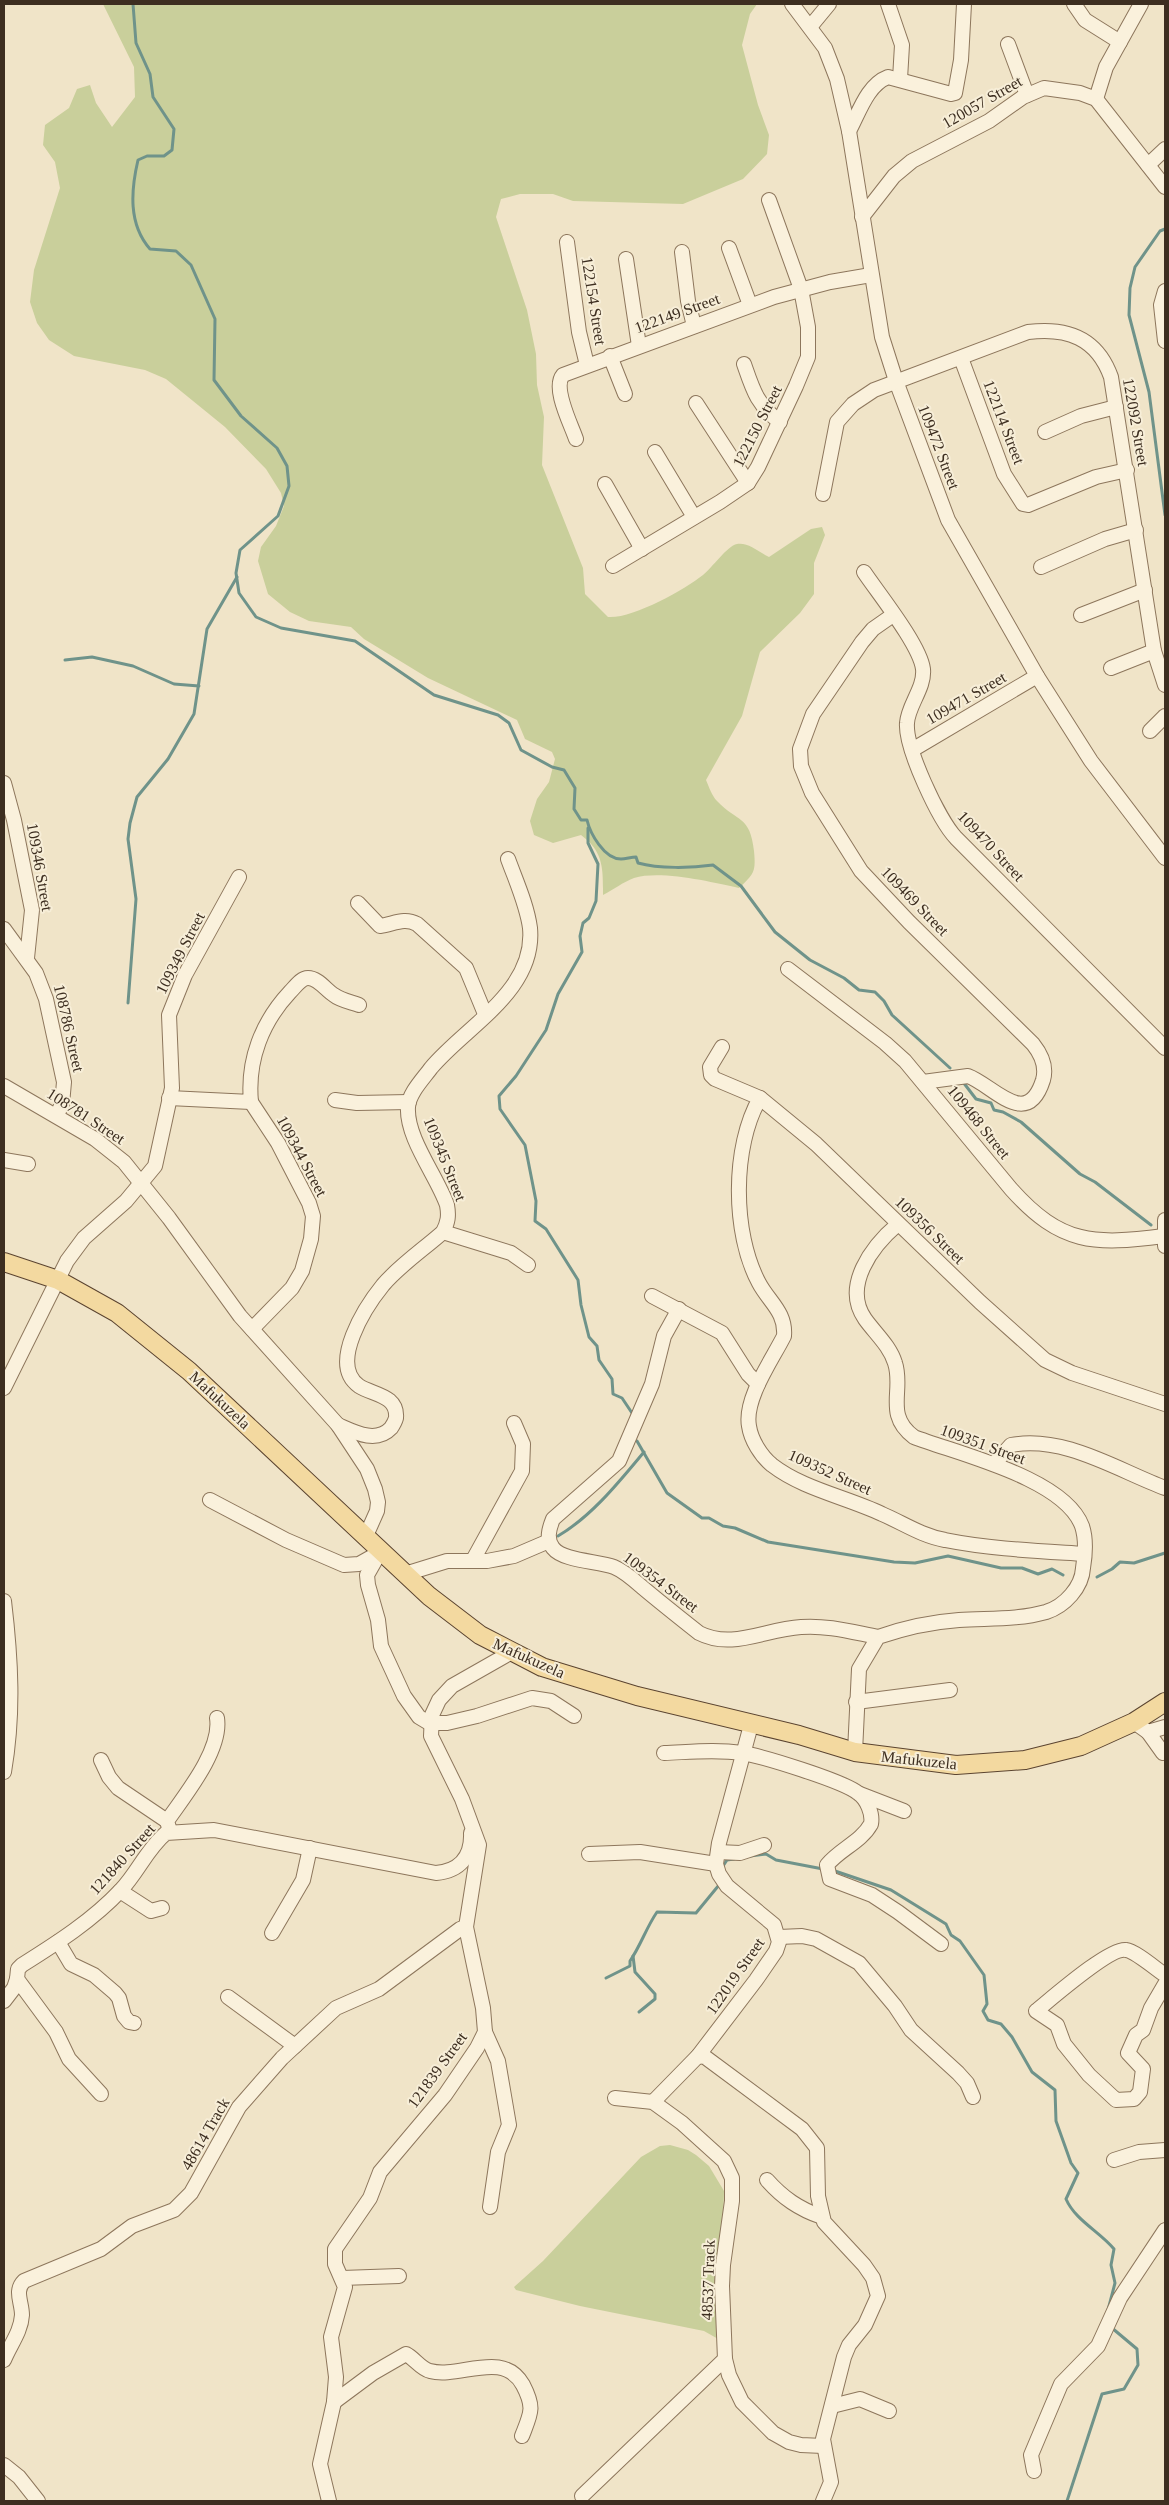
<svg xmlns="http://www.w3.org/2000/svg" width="1169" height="2505" font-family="Georgia,serif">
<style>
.green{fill:#c9cf9b}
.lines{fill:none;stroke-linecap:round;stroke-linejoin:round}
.stream{stroke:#6f938a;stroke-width:3}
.minor-casing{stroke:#8d765c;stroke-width:16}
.major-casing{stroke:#5b4430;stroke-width:20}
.minor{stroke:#faf1dc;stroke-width:14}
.major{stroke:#f3d9a0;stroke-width:18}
.labels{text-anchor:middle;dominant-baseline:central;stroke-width:4;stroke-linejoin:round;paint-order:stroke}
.street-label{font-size:16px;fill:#3d2e20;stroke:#f7eed8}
</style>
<rect width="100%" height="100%" fill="#f0e4c8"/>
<g class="green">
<path d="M103,4H757L750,14L742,45L758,105L769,135L767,154L743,179L683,204L573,201L553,194H520L501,199L496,217L527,310L536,354L537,385L544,417L542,465L583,568L585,594L608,617C632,619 684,590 703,575C712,568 727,546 737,544C748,542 759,552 769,557L811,529L822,527L825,535L814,563V594L800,613L760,652L742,716L706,780C709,787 712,796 717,801C738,823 750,815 754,851C756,872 754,874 739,888C711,882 661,870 634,878C623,882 613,890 603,895C603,869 604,852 581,835L553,843L534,835L530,821L537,799L549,782L555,759L552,752L525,739L517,720L428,678L364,639L351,627L309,621L290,612L268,594L258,561L261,547L276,526L284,506L281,493L266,469L225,427L166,379L145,370L74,356L49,340L37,323L30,302L34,270L60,188L55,162L43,145L45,125L69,108L77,89L90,85L96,103L112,127L135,97L134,67Z"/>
<path d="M670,2145L688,2150L696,2155L709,2166L724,2191L720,2340L704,2331L580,2306L516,2290L514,2287L543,2261L641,2157L660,2146Z"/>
</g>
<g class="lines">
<g class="stream">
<path d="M133,4L136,43L150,74L153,97L174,129L172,150L164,156H147L138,160C131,190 128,224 150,249L176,251L191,265L215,319L214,380L241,416L277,448L287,466L289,486L278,516L240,550L236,573L239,593L256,617L281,628L355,641L434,695L498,715L509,723L521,750L552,767L564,770L575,788L574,809L581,820H587C590,833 604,859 621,859C626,859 631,857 636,857L638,863C659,869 692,868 713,865L741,886L775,932L810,960L844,978L859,990L875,992L884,1001L892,1015L950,1068"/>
<path d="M1165,229L1160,231L1135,267L1130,288L1129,315L1149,392L1165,515"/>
<path d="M65,660L92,657L133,666L174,684L199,686"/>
<path d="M588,828V843L598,864L596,901L589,918L583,923L580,936L582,952L558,994L546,1030L516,1076L499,1096L500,1109L525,1145L536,1201L535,1221L546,1229L578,1280L581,1305L589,1337L597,1346L599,1360L612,1379L613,1394L622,1398L632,1413"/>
<path d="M128,1003L136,899L128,839L130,823L137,797L168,759L194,714L207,629L237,577"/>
<path d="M963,1082L976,1099L991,1103L994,1110L1003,1112L1021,1122L1080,1174L1095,1182L1151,1225"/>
<path d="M637,1441L667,1493L702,1518H709L723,1526L735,1528L768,1542L894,1562L915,1563L948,1556L1001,1568H1022L1038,1574L1052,1569L1063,1575"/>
<path d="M558,1536C592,1516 619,1482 644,1452"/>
<path d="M1097,1577L1112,1569L1120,1562L1134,1563L1165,1553"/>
<path d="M750,1856L766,1854L776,1860L823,1869"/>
<path d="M723,1866L727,1860L734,1859"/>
<path d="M832,1870L891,1890L946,1924L951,1935L960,1941L984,1975L987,2004L983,2011L988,2020L1001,2024L1012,2037L1032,2072L1055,2090L1056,2121L1071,2163L1078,2173L1066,2199C1075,2220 1100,2232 1114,2249L1111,2265L1115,2283L1108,2310"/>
<path d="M633,1956L635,1972L655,1994V1999L639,2012"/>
<path d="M606,1978L630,1966V1961C641,1945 646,1928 657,1912L696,1913L719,1885"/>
<path d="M1067,2501L1102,2394L1124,2389L1138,2365L1137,2349L1112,2328"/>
</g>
<defs>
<g id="minor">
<path d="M792,4L825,48L837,79L849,131L882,337L896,381L948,520L1037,676L1091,761L1165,858"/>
<path d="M888,4L902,45L900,79"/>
<path d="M1074,4L1085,20L1120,42"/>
<path d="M810,27L829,4"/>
<path d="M1008,44L1027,95"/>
<path d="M1096,99L1106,67L1141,4"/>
<path d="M849,131C859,113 867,85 888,77L951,94L955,93L961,60L964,4"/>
<path d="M1148,165L1165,149"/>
<path d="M862,217L894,176L912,161L989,121L1023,97L1044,88L1080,93L1096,99L1165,187"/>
<path d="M567,242L579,332L587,365"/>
<path d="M729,248L750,305"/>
<path d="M682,252L688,301L694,326"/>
<path d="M626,259L639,346"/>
<path d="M1165,291L1161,305L1165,341"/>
<path d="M610,356L625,394"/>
<path d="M961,358L1004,474L1023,504L1028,505L1096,477L1127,470"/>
<path d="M744,364C753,390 757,405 780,422"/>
<path d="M696,403L748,483"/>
<path d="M1045,432L1081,416L1116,407"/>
<path d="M576,439C571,424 552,388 563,375L774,297L830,282L871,275"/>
<path d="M655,452L694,517"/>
<path d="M605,484L642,549"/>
<path d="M823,494L837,422L853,404L874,390L1028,332C1067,327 1097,338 1111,377L1154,651L1165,685"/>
<path d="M613,566L720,502L748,483L758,467L796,386L808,357V327L801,289L769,200"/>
<path d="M1041,567L1105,539L1136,530"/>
<path d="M864,572C878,593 920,645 923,669C925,688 908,705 907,723C905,748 939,820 956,838L1165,1048"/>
<path d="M893,615L873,629L862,642L813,714L800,749L801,766L812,793L861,871L909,922L1033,1044C1041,1054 1047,1066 1043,1080C1027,1131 993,1085 968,1076L923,1082"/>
<path d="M1081,615L1145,590"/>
<path d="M1111,668L1154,651"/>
<path d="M1150,731L1165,716"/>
<path d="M912,750L1037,676"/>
<path d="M4,783L14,820L32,910L27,958"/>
<path d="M358,903L380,926C394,924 404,917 417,924L466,968L485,1014"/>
<path d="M4,929L36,973L46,999L64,1082L62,1104L57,1115"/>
<path d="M788,969L885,1043L905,1061L1011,1189C1061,1245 1094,1245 1164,1236"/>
<path d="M722,1047L710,1067L711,1075L715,1079L760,1098L816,1144L980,1302L1045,1360L1072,1373L1165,1404"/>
<path d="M4,1086L95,1139L124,1162L169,1218L240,1316L338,1425L367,1469L375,1489L378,1502L377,1511L365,1538"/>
<path d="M169,1098L251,1102C247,1060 262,1022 290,992C295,987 301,978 308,978C318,978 326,990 334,995C340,1000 351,1002 359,1005"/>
<path d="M760,1098C732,1146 732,1233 759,1283C769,1302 786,1312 784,1336C772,1360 744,1399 749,1426C751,1440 761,1456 772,1465C803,1489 846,1497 882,1514C903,1523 922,1536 945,1540C990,1549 1038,1551 1084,1554"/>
<path d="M335,1100L357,1103L409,1102"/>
<path d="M251,1102L278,1143L309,1203L313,1216L311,1239L302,1271L292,1288L252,1329"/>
<path d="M4,1160L28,1164"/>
<path d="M1165,1220V1246"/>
<path d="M443,1232L511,1253L528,1265"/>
<path d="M652,1296L722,1333L748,1374L758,1384"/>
<path d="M679,1309L664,1336L652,1384L619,1461L553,1519C549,1529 546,1539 553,1548C563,1561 598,1561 614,1567C624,1571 634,1580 642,1587C661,1603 680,1618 699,1633C732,1650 765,1629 801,1627C827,1625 852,1632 878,1637"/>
<path d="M4,1388L67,1261L84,1238L126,1201L155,1166L172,1088L169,1015L185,975L239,877"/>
<path d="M338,1425C354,1432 376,1444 391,1428C393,1425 395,1422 396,1418C398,1395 373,1395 359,1386C328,1364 366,1306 383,1285C400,1265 424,1249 443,1232C448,1222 449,1216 447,1205C437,1176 406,1138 408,1107C409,1093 423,1079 431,1068C466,1026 536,991 530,928C527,905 516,881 508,859"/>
<path d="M994,1464L1011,1445C1064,1435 1117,1470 1165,1488"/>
<path d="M210,1500L286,1540L344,1565L359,1564L375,1555"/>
<path d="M380,1552L367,1575L368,1585L378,1620L381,1646L404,1696L419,1717L429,1723H447L477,1716L532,1698L551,1701L574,1716"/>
<path d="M473,1560L522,1471L523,1444L514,1423"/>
<path d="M405,1574L447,1561H487L514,1556L549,1541"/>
<path d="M4,1601C11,1659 14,1714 4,1772"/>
<path d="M856,1702L950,1690"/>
<path d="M1134,1722L1148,1732L1165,1727"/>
<path d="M1148,1732L1163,1753"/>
<path d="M855,1752L859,1669L878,1637C904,1628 931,1622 959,1620C988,1618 1018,1620 1046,1612C1065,1606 1082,1587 1083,1568C1085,1556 1086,1538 1082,1526C1064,1478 958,1454 914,1437C884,1415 904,1390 895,1363C890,1346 875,1333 865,1319C842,1286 872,1246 898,1224"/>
<path d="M664,1753C690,1752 716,1749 742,1753C762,1756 843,1781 858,1793C867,1799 873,1814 871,1824C861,1842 840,1849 827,1865L830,1879L872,1895L898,1912L941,1944"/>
<path d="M101,1760L109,1777L118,1788L167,1821"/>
<path d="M860,1794L904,1811"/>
<path d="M170,1831L167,1821C185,1795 222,1750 217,1718"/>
<path d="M718,1852L740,1853L764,1845"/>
<path d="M589,1854L640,1852L716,1864"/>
<path d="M120,1891L151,1911L162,1908"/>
<path d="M272,1933L303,1880L310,1848"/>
<path d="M779,1937L802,1936L816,1939L859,1963L895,2006L911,2030L958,2073L967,2083L973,2097"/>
<path d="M58,1942L71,1964L94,1975L115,1993L119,1998L124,2016L129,2022L134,2023"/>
<path d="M1165,1975C1156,1969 1135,1951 1126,1950C1110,1947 1051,1999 1036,2011L1057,2025L1064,2044L1089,2075L1116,2100L1134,2099L1140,2092L1143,2069L1128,2053L1136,2035L1143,2030L1151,2008L1165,1984"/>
<path d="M228,1997L295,2046"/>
<path d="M4,2001L14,1988L17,1979"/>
<path d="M485,2032L498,2061L509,2125L498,2152L490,2207"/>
<path d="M698,2056L705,2057L802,2129L817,2148L818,2196L824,2222L864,2265L873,2278L878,2296L865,2325L849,2345L844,2357L823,2439L831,2482L823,2501"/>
<path d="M101,2094L69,2059L56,2032L17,1979L18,1969L22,1965C57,1943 93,1920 121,1890C138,1872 147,1849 166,1833L214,1830L436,1873C460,1871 472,1856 471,1833"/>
<path d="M615,2098L653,2102L682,2123L724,2161L732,2178V2201L723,2265L722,2286L725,2359L729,2375L742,2402L773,2433L789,2442L801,2445L823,2446"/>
<path d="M653,2102L698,2056L756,1980L776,1951L779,1942L774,1925L727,1886L719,1874L716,1864L719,1843L751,1725"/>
<path d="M1114,2160L1139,2152L1165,2150"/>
<path d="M767,2180C783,2198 799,2209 822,2217"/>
<path d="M342,2278L399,2276"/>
<path d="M4,2360C10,2345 21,2332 22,2315C22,2302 14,2291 24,2281L101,2249L132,2226L174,2210L191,2193L239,2107L282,2058L336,2008L379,1989L460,1929L466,1927"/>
<path d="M334,2402L373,2373L406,2354C414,2358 421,2369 430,2371C460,2379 503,2349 523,2385C535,2408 531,2413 522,2436"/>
<path d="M832,2406L860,2399L889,2411"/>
<path d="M4,2465L19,2477L38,2501"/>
<path d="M1034,2471L1031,2455L1061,2384L1098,2346L1120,2298L1165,2230"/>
<path d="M582,2496L725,2359"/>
<path d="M329,2501L320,2464L334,2402L336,2377L331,2337L345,2287L335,2264V2249L370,2198L380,2172L445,2095L477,2048L485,2032L483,2008L466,1927L479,1845L462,1799L431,1736L432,1715L439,1700L452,1686L510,1653"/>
</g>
<path id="major" d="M4,1262L58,1280L117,1313L189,1371L429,1596L480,1635L542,1667L637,1696L799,1735L855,1752L956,1765L1025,1760L1081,1746L1134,1722L1165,1702"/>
</defs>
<use href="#minor" class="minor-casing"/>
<use href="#major" class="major-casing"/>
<use href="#minor" class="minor"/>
<use href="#major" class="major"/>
</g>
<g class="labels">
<g class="street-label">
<text transform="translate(982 102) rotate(-30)">120057 Street</text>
<text transform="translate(594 301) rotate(81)">122154 Street</text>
<text transform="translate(677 313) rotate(-20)">122149 Street</text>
<text transform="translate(1004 422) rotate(69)">122114 Street</text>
<text transform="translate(1136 422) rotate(80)">122092 Street</text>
<text transform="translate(757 426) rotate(-63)">122150 Street</text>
<text transform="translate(939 447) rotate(69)">109472 Street</text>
<text transform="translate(966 698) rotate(-30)">109471 Street</text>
<text transform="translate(991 846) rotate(47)">109470 Street</text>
<text transform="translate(40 867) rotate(80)">109346 Street</text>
<text transform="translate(915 901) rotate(46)">109469 Street</text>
<text transform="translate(180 953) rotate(-63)">109349 Street</text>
<text transform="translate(69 1028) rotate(77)">108786 Street</text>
<text transform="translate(86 1116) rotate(33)">108781 Street</text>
<text transform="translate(979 1122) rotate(51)">109468 Street</text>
<text transform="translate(302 1156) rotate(62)">109344 Street</text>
<text transform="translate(445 1159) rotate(68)">109345 Street</text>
<text transform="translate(930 1230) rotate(44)">109356 Street</text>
<text transform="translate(220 1400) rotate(43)">Mafukuzela</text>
<text transform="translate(983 1444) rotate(20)">109351 Street</text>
<text transform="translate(830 1472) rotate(24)">109352 Street</text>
<text transform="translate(661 1582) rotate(37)">109354 Street</text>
<text transform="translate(529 1658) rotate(24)">Mafukuzela</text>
<text transform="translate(919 1760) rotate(6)">Mafukuzela</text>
<text transform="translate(122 1859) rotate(-48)">121840 Street</text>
<text transform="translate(735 1976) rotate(-55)">122019 Street</text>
<text transform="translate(437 2070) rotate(-54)">121839 Street</text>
<text transform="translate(205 2134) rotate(-60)">48614 Track</text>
<text transform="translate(708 2280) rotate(-88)">48537 Track</text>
</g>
</g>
<rect width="1169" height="2505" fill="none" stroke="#3d2e20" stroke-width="10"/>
</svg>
